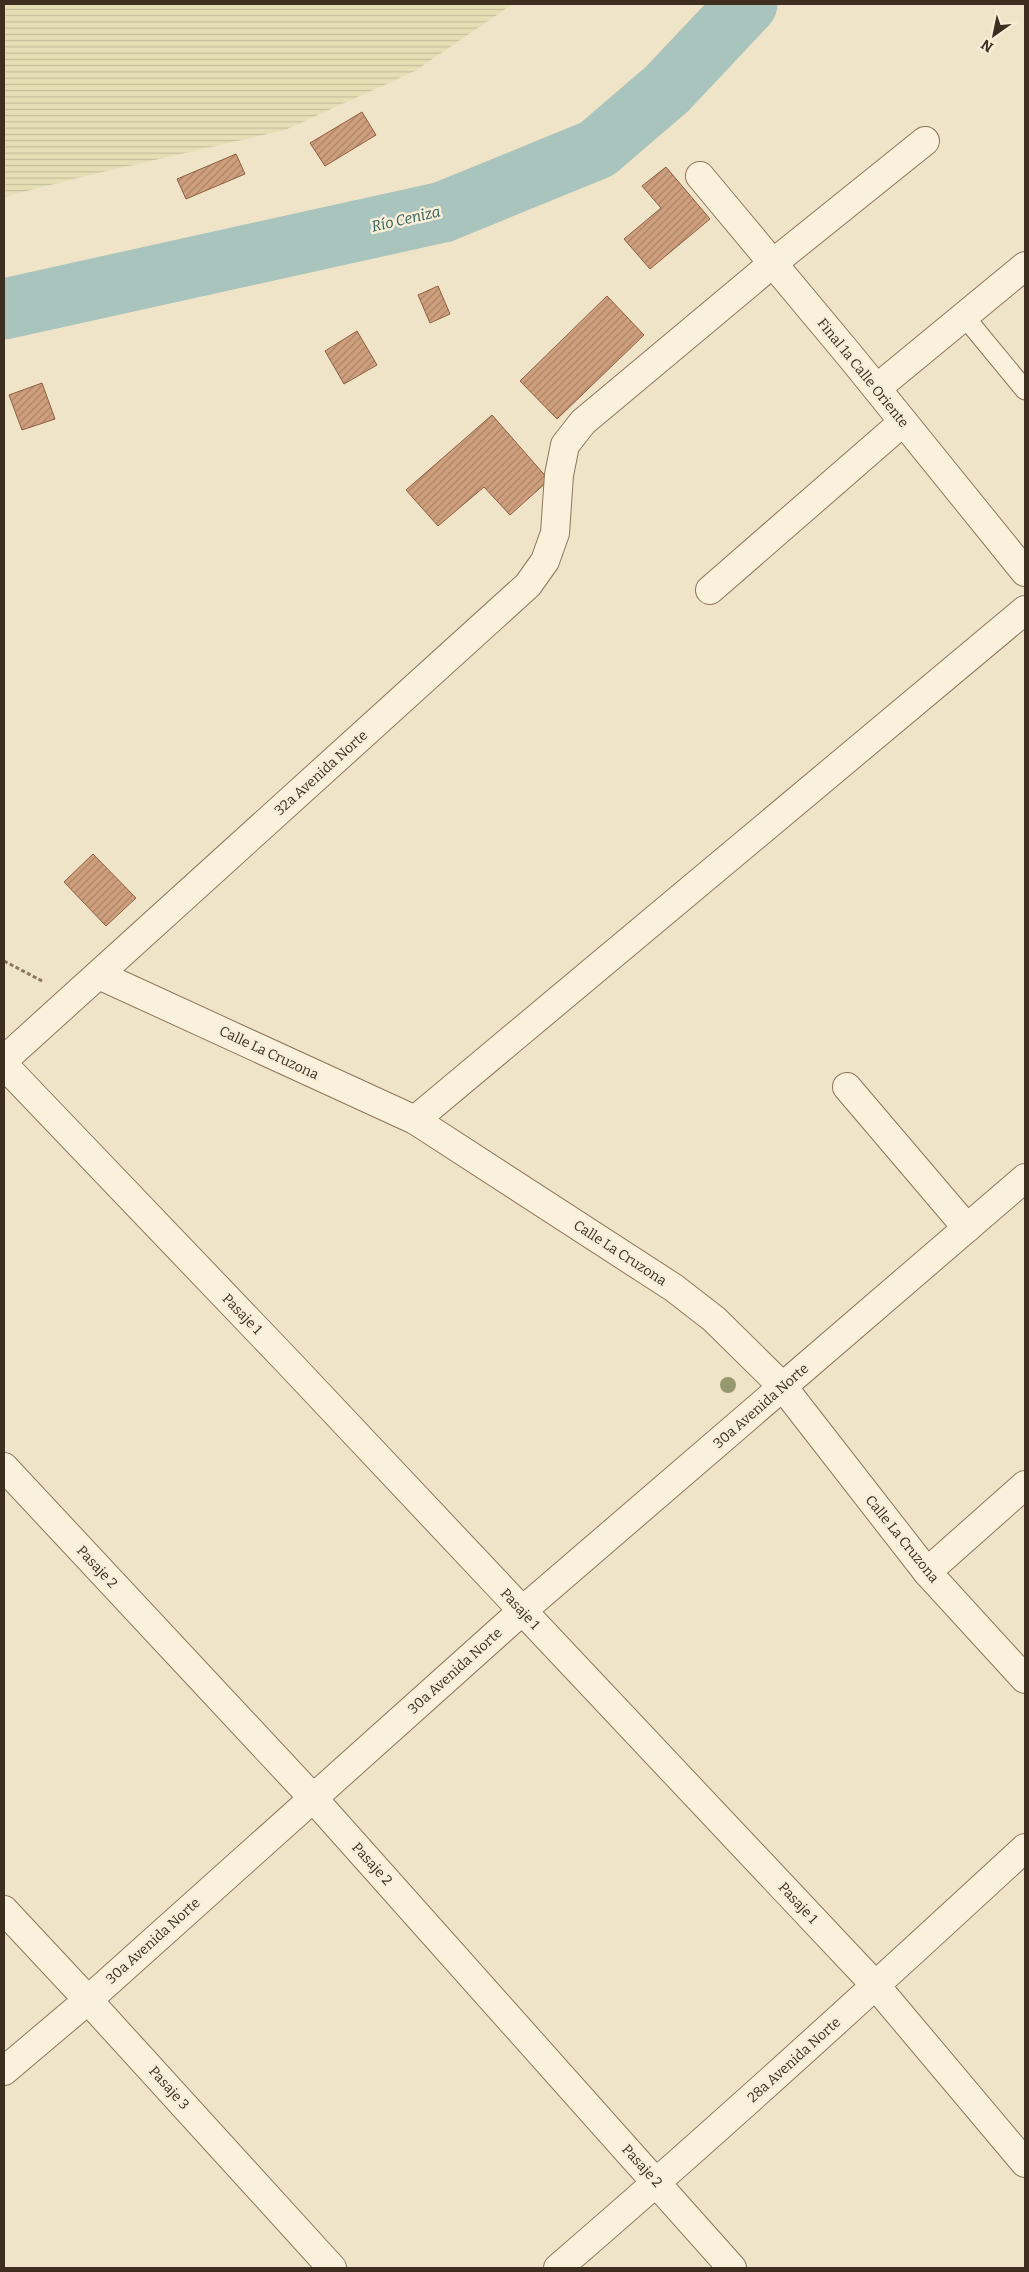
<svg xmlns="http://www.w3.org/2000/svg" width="1029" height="2272" font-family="Bitter,serif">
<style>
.farmland{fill:url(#farmland-rules)}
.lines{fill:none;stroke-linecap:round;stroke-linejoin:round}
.river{stroke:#a9c4bc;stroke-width:61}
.building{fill:url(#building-hatch);stroke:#8d5f41}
.service-casing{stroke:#8d765c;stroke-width:21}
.minor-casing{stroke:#8d765c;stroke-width:30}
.path{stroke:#8d765c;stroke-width:3;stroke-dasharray:4 2.5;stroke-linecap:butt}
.service{stroke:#faf1dc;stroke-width:19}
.minor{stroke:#faf1dc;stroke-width:28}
.tree{fill:#96986f}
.labels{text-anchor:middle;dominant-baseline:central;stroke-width:5;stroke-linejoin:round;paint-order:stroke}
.street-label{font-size:14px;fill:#3d2e20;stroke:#f7eed8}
.water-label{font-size:15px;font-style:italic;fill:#2f5d5a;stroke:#f7eed8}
</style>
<defs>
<pattern id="farmland-rules" width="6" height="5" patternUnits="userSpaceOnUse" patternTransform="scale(1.25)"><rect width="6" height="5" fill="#e6deb5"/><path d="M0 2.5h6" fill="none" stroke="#c6bf9b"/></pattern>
<pattern id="building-hatch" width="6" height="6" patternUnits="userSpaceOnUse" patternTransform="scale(1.25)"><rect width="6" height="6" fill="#cf9f7d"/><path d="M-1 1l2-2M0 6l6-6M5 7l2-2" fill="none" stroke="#a98266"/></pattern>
</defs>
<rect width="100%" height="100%" fill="#f0e4c8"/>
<path class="farmland" d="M4,4H513L415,71L285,130L85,176L4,197Z"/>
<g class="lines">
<path class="river" d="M4,309L443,212L597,149L667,89L747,4"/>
</g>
<g class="building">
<path d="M362,112L376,135L325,166L310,143Z"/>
<path d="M236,154L245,174L186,199L177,179Z"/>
<path d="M666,167L710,219L650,269L624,239L661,208L642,186Z"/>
<path d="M438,286L450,314L430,323L418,295Z"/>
<path d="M607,296L644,335L557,419L520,381Z"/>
<path d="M357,331L377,365L344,384L325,351Z"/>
<path d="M42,383L55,419L22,430L9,395Z"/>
<path d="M492,415L549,480L510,515L484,487L438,526L406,490Z"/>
<path d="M93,854L136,898L106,926L64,882Z"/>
</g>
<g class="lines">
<defs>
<path id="service" d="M964,316L1025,390"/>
<g id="minor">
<path d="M700,176L851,357L1025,572"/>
<path d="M877,388L1025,266"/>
<path d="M710,590L903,422"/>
<path d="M99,975L415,1120L674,1288L714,1319L783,1387L927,1572L1025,1679"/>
<path d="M4,1060L528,585L545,561L555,533L559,475L565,445L583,422L772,264L925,141"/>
<path d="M4,1065L291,1365L876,1986L1025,2163"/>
<path d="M847,1087L967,1228"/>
<path d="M415,1120L1025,610"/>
<path d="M4,1467L312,1797L732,2268"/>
<path d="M927,1572L1025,1485"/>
<path d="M4,1910L88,2000L332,2268"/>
<path d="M4,2071L88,2000L522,1611L1025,1178"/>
<path d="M558,2268C717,2131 871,1990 1025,1848"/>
</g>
</defs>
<use href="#service" class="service-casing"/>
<use href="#minor" class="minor-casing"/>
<path class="path" d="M4,961L44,982"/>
<use href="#service" class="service"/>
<use href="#minor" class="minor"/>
</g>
<circle class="tree" cx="728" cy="1385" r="8"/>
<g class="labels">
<g class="street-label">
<text transform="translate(863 373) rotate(51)">Final 1a Calle Oriente</text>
<text transform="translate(321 773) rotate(-42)">32a Avenida Norte</text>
<text transform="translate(269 1053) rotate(25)">Calle La Cruzona</text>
<text transform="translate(620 1253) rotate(33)">Calle La Cruzona</text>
<text transform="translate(242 1314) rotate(46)">Pasaje 1</text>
<text transform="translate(761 1406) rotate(-41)">30a Avenida Norte</text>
<text transform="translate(902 1539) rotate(51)">Calle La Cruzona</text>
<text transform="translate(97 1567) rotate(47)">Pasaje 2</text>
<text transform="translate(520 1609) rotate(47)">Pasaje 1</text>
<text transform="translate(455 1671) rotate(-42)">30a Avenida Norte</text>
<text transform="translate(372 1864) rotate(48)">Pasaje 2</text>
<text transform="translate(798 1903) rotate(47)">Pasaje 1</text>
<text transform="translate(153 1941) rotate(-42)">30a Avenida Norte</text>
<text transform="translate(794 2060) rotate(-42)">28a Avenida Norte</text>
<text transform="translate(169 2088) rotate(48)">Pasaje 3</text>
<text transform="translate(642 2166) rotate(48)">Pasaje 2</text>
</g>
<g class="water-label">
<text transform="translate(406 219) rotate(-13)">Río Ceniza</text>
</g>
</g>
<rect width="1029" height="2272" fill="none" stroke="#3d2e20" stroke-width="10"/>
<g transform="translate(994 35) rotate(213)" stroke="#f7eed8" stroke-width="4" paint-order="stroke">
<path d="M0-4L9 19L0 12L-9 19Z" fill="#3d2e20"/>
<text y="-8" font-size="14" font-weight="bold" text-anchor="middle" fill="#3d2e20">N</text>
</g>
</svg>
